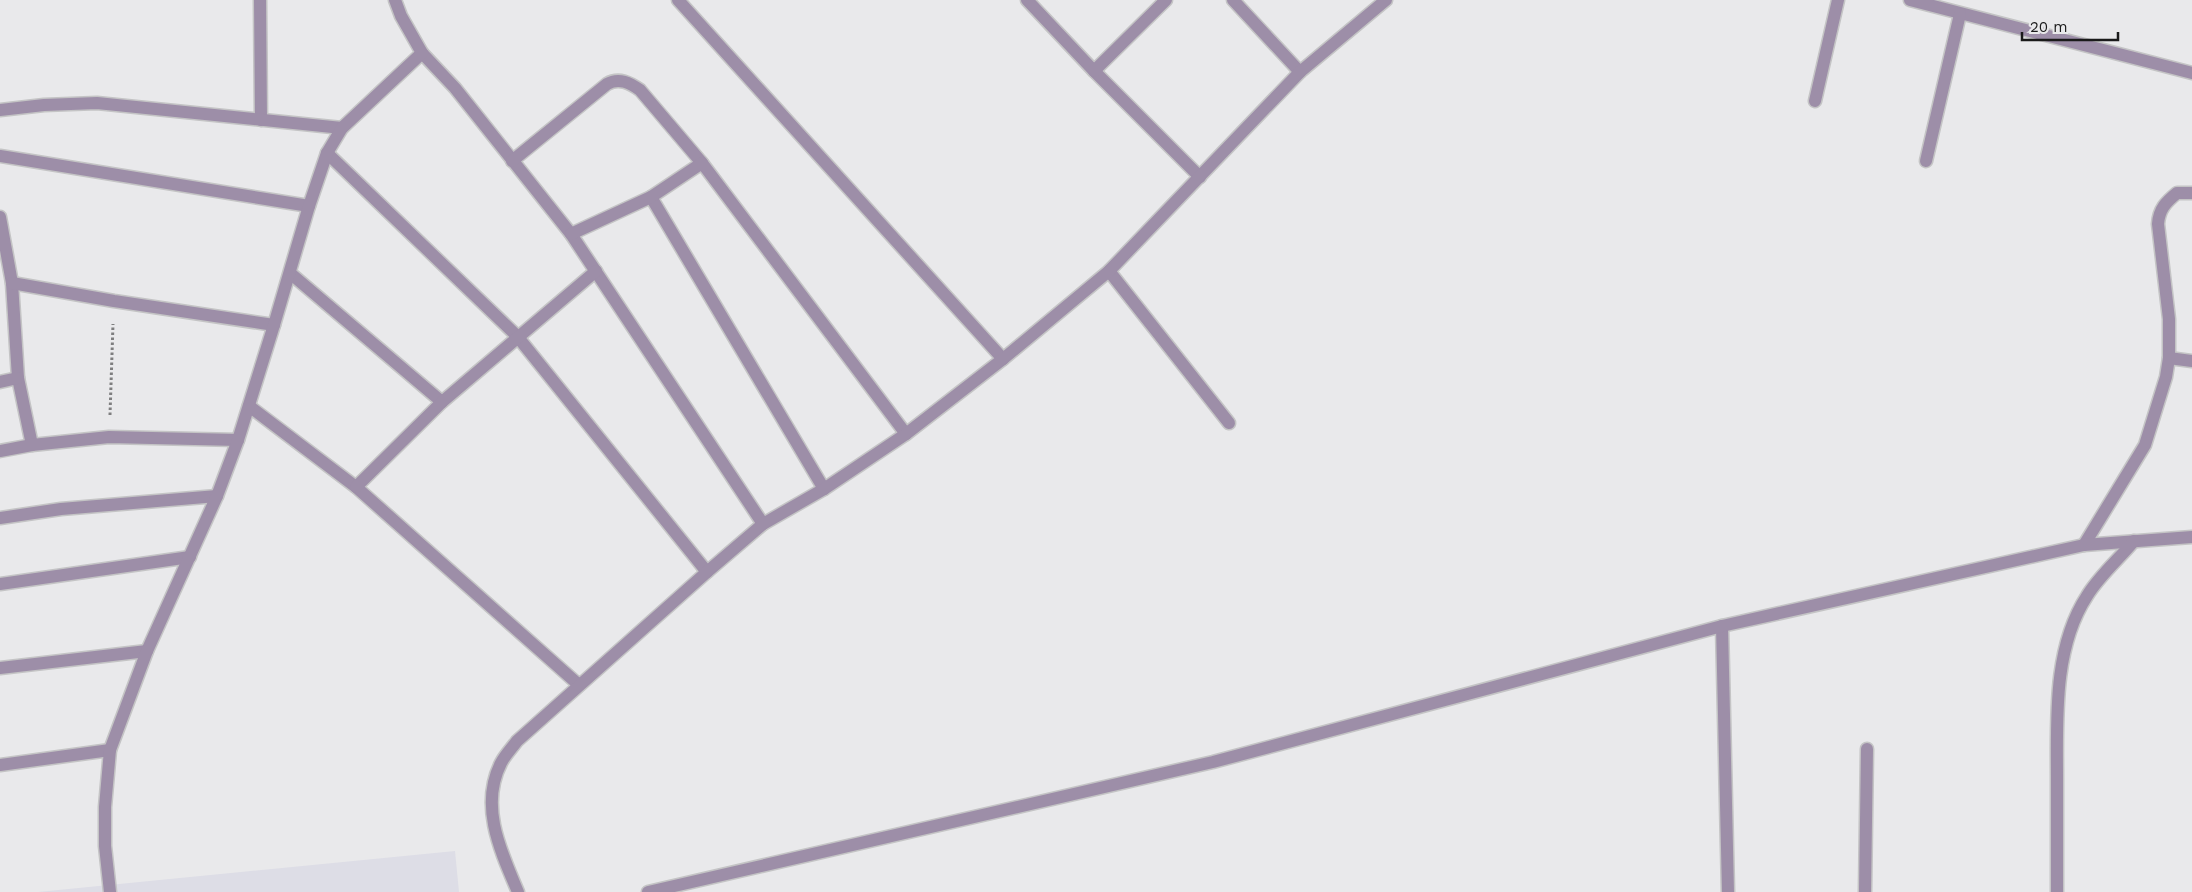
<svg xmlns="http://www.w3.org/2000/svg" width="2192" height="892" font-family="'Work Sans',sans-serif">
<style>
.built{fill:#dddde6}
.lines{fill:none;stroke-linecap:round;stroke-linejoin:round}
.minor-casing{stroke:#c4c4c5;stroke-width:15}
.path{stroke:#7e7e7f;stroke-width:3;stroke-dasharray:2.5 2.5;stroke-linecap:butt}
.minor{stroke:#9d8ea8;stroke-width:12}
</style>
<rect width="100%" height="100%" fill="#e9e9eb"/>
<path class="built" d="M455,851L459,892H38Z"/>
<g class="lines">
<defs>
<g id="minor">
<path d="M260,0L261,120"/>
<path d="M678,0L1003,359"/>
<path d="M1027,0L1094,71L1200,177"/>
<path d="M1233,0L1300,72"/>
<path d="M1910,0L2192,73"/>
<path d="M422,53L455,88L571,234L763,524"/>
<path d="M1094,71L1166,0"/>
<path d="M1815,101L1838,0"/>
<path d="M0,110L44,105L97,103L342,128"/>
<path d="M327,153L517,336L707,572"/>
<path d="M0,156L309,206"/>
<path d="M512,161L607,84C619,77 630,83 640,90L702,163"/>
<path d="M1926,161L1960,14"/>
<path d="M651,197L824,489"/>
<path d="M0,217L12,283L18,378L32,445"/>
<path d="M571,234L651,197L702,163L906,434"/>
<path d="M1109,271L1229,423"/>
<path d="M290,273L442,402"/>
<path d="M12,283L114,301L274,325"/>
<path d="M2169,358L2192,361"/>
<path d="M0,382L18,378"/>
<path d="M249,406L356,487L579,685"/>
<path d="M0,451L32,445L109,437L238,440"/>
<path d="M356,487L442,402L596,271"/>
<path d="M0,518L61,509L217,496"/>
<path d="M2084,545L2145,445L2166,377L2169,358V319L2158,224C2159,209 2166,202 2177,193H2192"/>
<path d="M0,584L190,557"/>
<path d="M1722,626L1728,892"/>
<path d="M0,668L147,651"/>
<path d="M0,765L110,750"/>
<path d="M110,892L105,846V807L110,750L147,651L217,496L238,440L274,325L309,206L327,153L342,128L422,53L401,16L395,0"/>
<path d="M518,892C501,852 479,806 501,763C505,755 512,748 517,741L707,572L763,524L824,489L906,434L1003,359L1109,271L1300,72L1386,0"/>
<path d="M648,892L1213,762L1722,626L2084,545L2192,537"/>
<path d="M1865,892L1867,749"/>
<path d="M2057,892C2057,854 2057,816 2057,778C2057,719 2053,648 2087,596C2099,576 2119,559 2134,541"/>
</g>
</defs>
<use href="#minor" class="minor-casing"/>
<path class="path" d="M110,415L113,324"/>
<use href="#minor" class="minor"/>
</g>
<path d="M2022 32v8h96v-8" fill="none" stroke="#1a1a1a" stroke-width="2.5"/>
<text x="2030" y="32" font-size="15" fill="#1a1a1a" stroke="#e9e9eb" stroke-width="4" paint-order="stroke">20 m</text>
</svg>
